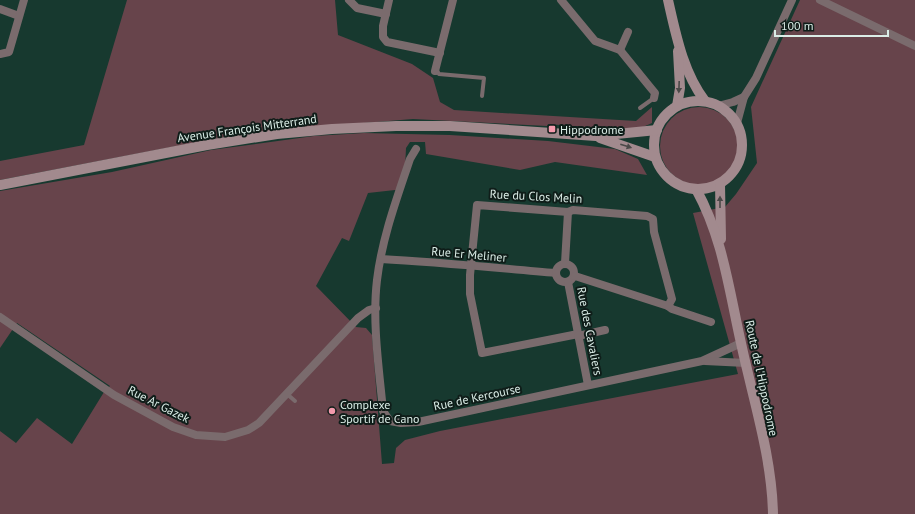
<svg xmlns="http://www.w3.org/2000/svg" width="915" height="514" font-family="'PT Sans',sans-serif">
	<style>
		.green { fill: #67444b }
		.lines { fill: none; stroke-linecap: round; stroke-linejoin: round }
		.lane { stroke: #7a6b6d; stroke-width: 4 }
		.street { stroke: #7a6b6d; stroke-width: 8 }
		.secondary { stroke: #a28a8e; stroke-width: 10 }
		.oneway { fill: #4a4948 }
		.poi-dot { fill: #f39aac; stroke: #0f1d19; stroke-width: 1.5 }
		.labels { text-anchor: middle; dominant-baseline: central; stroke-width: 4; stroke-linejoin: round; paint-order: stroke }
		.street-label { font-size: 12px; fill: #dbede7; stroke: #0f1d19 }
		.poi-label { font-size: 12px; fill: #dbede7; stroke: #0f1d19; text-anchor: start }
	</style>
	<rect width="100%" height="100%" fill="#17392f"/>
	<!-- green -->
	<g class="green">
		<polygon points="127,0 335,0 338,35 412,64 433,78 440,102 454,110 636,121 652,107 652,123 634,131 548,124 547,126 413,119 266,131 229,136 0,180 0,161 84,145"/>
		<polygon points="800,0 915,0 915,514 0,514 0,431 16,443 37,418 72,444 104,392 110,386 17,323 0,348 0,191 112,172 211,150 314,136 364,133 450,135 548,141 615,149 638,159 647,175 555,162 520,170 426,154 425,142 410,142 406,148 404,189 368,193 349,241 342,238 316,286 356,327 366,328 372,335 382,464 394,463 396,448 405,440 440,431 738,374 693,213 725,207 736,194 757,163 751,107"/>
		<circle cx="699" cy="146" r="39"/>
	</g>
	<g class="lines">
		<!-- lane -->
		<g class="lane">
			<polyline points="436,69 439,74 484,78 482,96"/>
			<polyline points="640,108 654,98"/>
			<polyline points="287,394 295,401"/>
		</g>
		<!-- street -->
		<g class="street">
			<polyline points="349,0 357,8 386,14"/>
			<polyline points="389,0 383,26 383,37 387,42 440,53"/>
			<polyline points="561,0 595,41 620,50 650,87 655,93 654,98"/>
			<polyline points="820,0 915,46"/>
			<polyline points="0,9 19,16"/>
			<polyline points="620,50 628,32"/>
			<polyline points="0,54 9,52 24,0"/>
			<polyline points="435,71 453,0"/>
			<polyline points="718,106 733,102 744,97"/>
			<polyline points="737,123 744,97 756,78 792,0"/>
			<path d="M416,149L410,159C397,198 382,238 377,280C372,322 379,368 383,411L390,421L401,423L418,422L702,361L741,343"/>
			<path d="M381,259C439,262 497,268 556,273"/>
			<polyline points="565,263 568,212"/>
			<circle cx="565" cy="273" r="9"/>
			<polyline points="575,276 668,306 672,299 654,232 653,219 647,216 573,210 568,212 477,205 470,275 470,294 482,353 578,334"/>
			<polyline points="568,282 588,385"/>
			<polyline points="668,306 672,309 711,322"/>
			<polyline points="0,317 114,395 173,427 196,435 225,437 248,430 259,423 358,318 369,310 376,308"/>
			<polyline points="578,336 605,330"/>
			<polyline points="705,361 746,363"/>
		</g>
		<!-- secondary -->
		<g class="secondary">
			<path d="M668,0C676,35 683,72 705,101"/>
			<circle cx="698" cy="145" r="44"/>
			<polyline points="677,106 680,88 678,51"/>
			<polyline points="600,138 655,157"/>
			<polyline points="720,184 721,239"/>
			<polyline points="0,185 207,145 277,134 332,129 396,126 450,126 596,136 657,130"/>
			<path d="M696,189C723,238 729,290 741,343C753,399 772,457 773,514"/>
		</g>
	</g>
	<!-- one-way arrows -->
	<defs><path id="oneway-solid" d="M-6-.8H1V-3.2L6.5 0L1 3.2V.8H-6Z"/></defs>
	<g class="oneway">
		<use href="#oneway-solid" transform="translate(679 87) rotate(92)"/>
		<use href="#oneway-solid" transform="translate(626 146) rotate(18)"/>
		<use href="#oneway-solid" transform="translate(720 202) rotate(-90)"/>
	</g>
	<!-- markers -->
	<g class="poi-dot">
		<rect x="548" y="125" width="8" height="8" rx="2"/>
		<circle cx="332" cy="411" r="4"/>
	</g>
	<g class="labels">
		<!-- street labels -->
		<g class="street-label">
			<text transform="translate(247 128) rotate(-8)">Avenue François Mitterrand</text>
			<text transform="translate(536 196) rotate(3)">Rue du Clos Melin</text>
			<text transform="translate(469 254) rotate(5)">Rue Er Meliner</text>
			<text transform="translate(590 331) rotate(79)">Rue des Cavaliers</text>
			<text transform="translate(762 378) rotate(78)">Route de l'Hippodrome</text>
			<text transform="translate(477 397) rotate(-12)">Rue de Kercourse</text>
			<text transform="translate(159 404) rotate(27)">Rue Ar Gazek</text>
		</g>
		<!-- poi labels -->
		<g class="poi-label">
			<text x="560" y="129">Hippodrome</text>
			<text x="340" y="404">Complexe<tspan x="340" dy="14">Sportif de Cano</tspan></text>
		</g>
	</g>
	<!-- scale -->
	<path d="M775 30v6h113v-6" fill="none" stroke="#dbede7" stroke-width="2"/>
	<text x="781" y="30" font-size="12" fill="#dbede7" stroke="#0f1d19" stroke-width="3" paint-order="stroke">100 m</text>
</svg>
